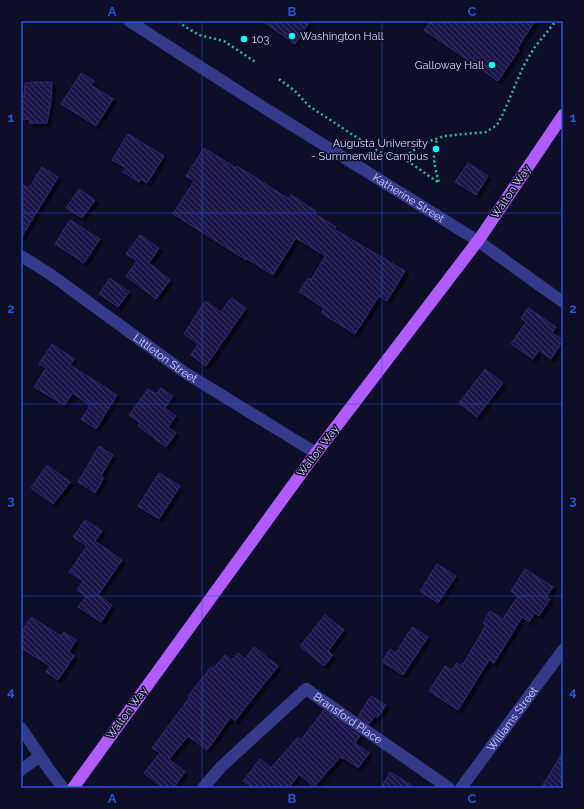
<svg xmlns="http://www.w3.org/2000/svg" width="584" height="809" font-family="Raleway,sans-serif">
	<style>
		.building { fill: url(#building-back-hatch); stroke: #302878; filter: url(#shadow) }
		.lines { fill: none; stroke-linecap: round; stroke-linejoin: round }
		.path { stroke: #26c2a8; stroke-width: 2.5; stroke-dasharray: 2 3; stroke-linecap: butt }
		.minor { stroke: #353b8b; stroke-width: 12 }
		.major { stroke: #b15cff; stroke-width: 12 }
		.grid { fill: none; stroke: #2655da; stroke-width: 1; stroke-opacity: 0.55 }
		.poi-dot { fill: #01fffe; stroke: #0f0e28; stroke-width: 1.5 }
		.labels { text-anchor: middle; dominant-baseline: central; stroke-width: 3; stroke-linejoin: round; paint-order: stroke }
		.poi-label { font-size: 11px; fill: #d5d5ff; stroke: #0f0e28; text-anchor: start }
		.street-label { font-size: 11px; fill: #d5d5ff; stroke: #0f0e28 }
		.neatline { fill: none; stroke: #2655da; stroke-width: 1.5 }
		.grid-label { font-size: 13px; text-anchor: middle; font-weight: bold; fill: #2655da }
	</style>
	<defs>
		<pattern id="building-back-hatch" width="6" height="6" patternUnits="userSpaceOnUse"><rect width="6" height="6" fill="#1d184b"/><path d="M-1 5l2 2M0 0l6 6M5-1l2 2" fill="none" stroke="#3d3966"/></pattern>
		<filter id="shadow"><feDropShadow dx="3.5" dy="3.5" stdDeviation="0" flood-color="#0009"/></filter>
	</defs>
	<rect width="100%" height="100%" fill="#0f0e28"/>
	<!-- building -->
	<g class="building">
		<polygon points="262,21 310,21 295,44"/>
		<polygon points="431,21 535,21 517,49 519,50 498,81 424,30"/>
		<polygon points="81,73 94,81 91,85 113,99 96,126 61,104"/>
		<polygon points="31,82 52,82 51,101 47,123 29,123 30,119 21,119 21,96 24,96 25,83 31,83"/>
		<polygon points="128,134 164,156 147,183 141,179 139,182 123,172 126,168 112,160"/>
		<polygon points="204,148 236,168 237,166 289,199 291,195 316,211 315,214 336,227 334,229 405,271 387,301 379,296 355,334 321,313 324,308 299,292 308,278 311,280 325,256 296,238 273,275 247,259 246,260 173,214 194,181 186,176"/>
		<polygon points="468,163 488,176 476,195 455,182"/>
		<polygon points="42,167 58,177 21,238 21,184 29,188"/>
		<polygon points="79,189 95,200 82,218 66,208"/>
		<polygon points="70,220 100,239 84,263 55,244"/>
		<polygon points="140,235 159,248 149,263 170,280 156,299 126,276 137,261 126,254"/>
		<polygon points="110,278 129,292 118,307 99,294"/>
		<polygon points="231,298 246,308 206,366 191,355 198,344 184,334 205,301 221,312"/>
		<polygon points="528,308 556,327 552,333 563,340 551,359 539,350 533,359 511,344 526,322 521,318"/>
		<polygon points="52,344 74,359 70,365 117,395 96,429 81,419 90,406 73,393 64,405 34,387 46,368 39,364"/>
		<polygon points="485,369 503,383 477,417 459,403"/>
		<polygon points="161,388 173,396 165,408 176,416 168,427 176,433 166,447 138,426 140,423 129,415 148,389 156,394"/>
		<polygon points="99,446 113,455 101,476 104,478 95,493 78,482"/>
		<polygon points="47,465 70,482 53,504 31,488"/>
		<polygon points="159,473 180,486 159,519 138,506"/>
		<polygon points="85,520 102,531 95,541 122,560 98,595 112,605 101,622 78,607 86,596 77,590 83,581 69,572 87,546 73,537"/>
		<polygon points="437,564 456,576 438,603 420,591"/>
		<polygon points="525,569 553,587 546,597 550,599 539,616 535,613 529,622 522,617 494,663 489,660 458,710 429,691 445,666 452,670 457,663 462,666 486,625 483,623 490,611 503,619 518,596 511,591"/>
		<polygon points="325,615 344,630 328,651 333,655 324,666 300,646"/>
		<polygon points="31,617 61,636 64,632 76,640 69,652 74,656 58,680 46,672 50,666 21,648 21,633"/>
		<polygon points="412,627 428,637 403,675 382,662 390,649 396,653"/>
		<polygon points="254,647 278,666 235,721 231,717 207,750 188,736 169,759 185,772 173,788 163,788 144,773 160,753 152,748 190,697 188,696 211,667 213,669 225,655 232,660 238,653 245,659"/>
		<polygon points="371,696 386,705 378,717 375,716 369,724 358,716"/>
		<polygon points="324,710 360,736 355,743 369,753 358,768 344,758 343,759 340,757 314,787 299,774 289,788 253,788 243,781 260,759 271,768 298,737 301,740"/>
		<polygon points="563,752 563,788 541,788"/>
		<polygon points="390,772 416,788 381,788"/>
	</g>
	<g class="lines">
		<!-- path -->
		<g class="path">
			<polyline points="179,21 184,26 199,35 224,41 257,63"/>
			<polyline points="279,79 295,91 309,106 379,152 391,155 408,154 427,142 444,136 486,132 497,125 503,114 523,67 534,48 556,21"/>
			<path d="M399,155L439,183C434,164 432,158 437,139"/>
		</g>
		<!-- minor -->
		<g class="minor">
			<path id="s1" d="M129,21L258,104L478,241L563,302"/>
			<path id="s2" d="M21,256L50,274L184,372L316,453"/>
			<polyline points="21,728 48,768 63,788"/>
			<polyline points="21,770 40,756"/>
			<path id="s3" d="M203,788L221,767L306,689L449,788"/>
			<path id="s4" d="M461,788L563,650"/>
		</g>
		<!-- major -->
		<polyline class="major" points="73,788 316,453 480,238 563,115"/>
	</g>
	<!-- grid -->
	<path class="grid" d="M202,21V788M382,21V788M21,213H563M21,404H563M21,596H563"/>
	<!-- markers -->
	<g class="poi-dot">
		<circle cx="292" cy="36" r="4"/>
		<circle cx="244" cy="39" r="4"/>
		<circle cx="492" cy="65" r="4"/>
		<circle cx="436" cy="149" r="4"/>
	</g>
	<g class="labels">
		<!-- poi labels -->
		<g class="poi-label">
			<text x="300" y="36">Washington Hall</text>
			<text x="252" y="39">103</text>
			<text x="484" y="65" text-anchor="end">Galloway Hall</text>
			<text x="428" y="143" text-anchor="end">Augusta University<tspan x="428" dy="13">- Summerville Campus</tspan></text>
		</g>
		<!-- street labels -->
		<g class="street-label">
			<text transform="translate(511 192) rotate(-56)">Walton Way</text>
			<text stroke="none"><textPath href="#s1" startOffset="331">Katherine Street</textPath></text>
			<text stroke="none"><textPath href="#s2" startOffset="177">Littleton Street</textPath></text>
			<text transform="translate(318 451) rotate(-53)">Walton Way</text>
			<text transform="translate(127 713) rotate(-54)">Walton Way</text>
			<text stroke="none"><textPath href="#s3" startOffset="194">Bransford Place</textPath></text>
			<text stroke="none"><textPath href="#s4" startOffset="86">Williams Street</textPath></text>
		</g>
	</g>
	<!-- border -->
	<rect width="584" height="809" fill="none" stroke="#0f0e28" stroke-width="44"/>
	<rect x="22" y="22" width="540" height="765" class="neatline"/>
	<g class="grid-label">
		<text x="112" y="16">A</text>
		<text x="292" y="16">B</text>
		<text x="472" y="16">C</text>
		<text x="11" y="122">1</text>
		<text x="573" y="122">1</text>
		<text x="11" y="313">2</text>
		<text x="573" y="313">2</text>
		<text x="11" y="505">3</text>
		<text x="573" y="505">3</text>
		<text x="11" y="696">4</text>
		<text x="573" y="696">4</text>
		<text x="112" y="803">A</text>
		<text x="292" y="803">B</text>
		<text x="472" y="803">C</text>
	</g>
</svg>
